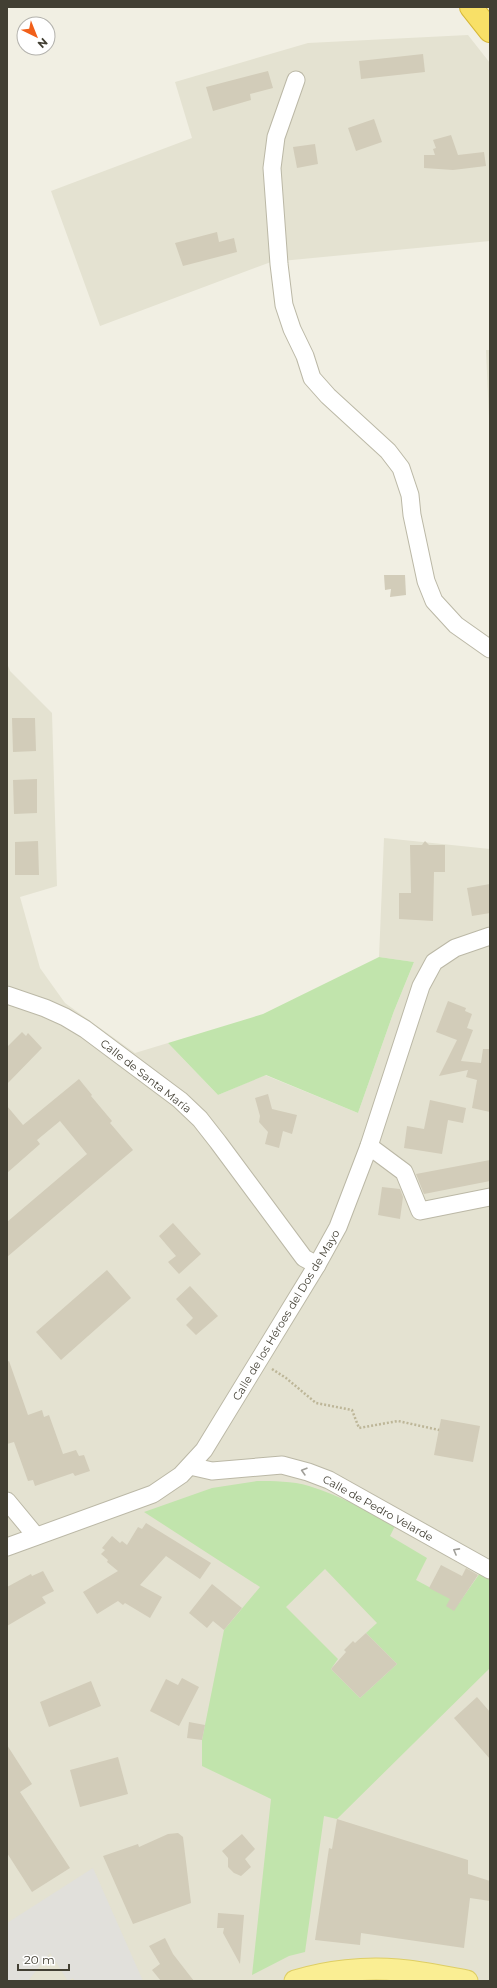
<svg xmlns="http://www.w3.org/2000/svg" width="497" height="1988" font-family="Montserrat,sans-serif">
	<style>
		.residential { fill: #e4e2d1 }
		.green { fill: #c1e4ac; fill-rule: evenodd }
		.parking { fill: #e1e0db }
		.building { fill: #d2ccb9 }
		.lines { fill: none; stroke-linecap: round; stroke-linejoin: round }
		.minor-casing { stroke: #bbb8a6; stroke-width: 19 }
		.major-casing { stroke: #dece64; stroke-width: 23 }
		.highway-casing { stroke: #d6b737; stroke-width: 24 }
		.path { stroke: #bdb698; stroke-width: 2.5; stroke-dasharray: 2 2; stroke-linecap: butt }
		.minor { stroke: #fff; stroke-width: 17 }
		.major { stroke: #faee93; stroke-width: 21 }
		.highway { stroke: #f8e067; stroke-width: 22 }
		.oneway { stroke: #a09f99 }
		.labels { text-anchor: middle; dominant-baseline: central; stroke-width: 3; stroke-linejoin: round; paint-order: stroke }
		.street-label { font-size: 11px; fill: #423f33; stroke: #fff }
	</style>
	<rect width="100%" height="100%" fill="#f1efe3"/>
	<!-- residential -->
	<g class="residential">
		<polygon points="468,35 490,63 490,241 271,262 100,326 51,191 192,138 175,82 308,43"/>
		<polygon points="486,350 490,350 490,418 489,418"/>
		<polygon points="7,663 10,671 52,713 57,886 20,897 40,968 65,1003 135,1053 168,1043 218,1095 265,1075 358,1113 394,1011 414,962 379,957 384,838 490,849 490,1981 7,1981"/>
	</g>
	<!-- green -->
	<g class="green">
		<polygon points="379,957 414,962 394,1011 358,1113 266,1075 218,1095 168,1043 263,1014"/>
		<path d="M257,1481C274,1481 292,1481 309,1486C339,1495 368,1511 395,1526L390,1536L427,1558L416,1580L459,1603L480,1573L490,1578V1668L337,1819L324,1816L305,1952L289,1956L252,1975L271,1799L202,1766V1740L224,1630L260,1587L144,1512L212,1488ZM325,1569L377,1623L366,1633L397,1664L360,1698L331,1669L338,1659L286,1607Z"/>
	</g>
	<!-- parking -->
	<polygon class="parking" points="93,1868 143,1981 75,1981 73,1978 68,1981 50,1953 28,1981 7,1981 7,1923"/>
	<!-- building -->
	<g class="building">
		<polygon points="423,54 425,72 361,79 359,61"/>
		<polygon points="268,71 273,88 250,94 251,100 213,111 206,87"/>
		<polygon points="374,119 382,142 356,151 348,128"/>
		<polygon points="451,135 458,155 484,152 486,166 453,170 424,168 424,155 435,155 433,149 436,148 433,140"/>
		<polygon points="315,144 318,164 297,168 293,147"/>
		<polygon points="217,232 219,242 234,238 237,252 183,266 175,243"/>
		<polygon points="384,575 405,575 406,595 390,597 391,589 385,590"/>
		<polygon points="12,718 35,718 36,751 13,752"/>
		<polygon points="37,779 37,813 14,814 13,780"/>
		<polygon points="38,841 39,875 15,875 15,842"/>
		<polygon points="425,841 429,845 445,845 445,872 434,872 433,921 399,919 399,893 411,893 410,845 422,845"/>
		<polygon points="490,884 490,913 472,916 467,888"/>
		<polygon points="448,1001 466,1008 465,1011 472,1014 467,1028 473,1030 461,1061 481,1063 483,1049 490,1049 490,1112 472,1108 477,1080 466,1077 468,1070 439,1076 457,1040 436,1032"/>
		<polygon points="22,1032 26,1036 28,1033 42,1048 7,1084 7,1047"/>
		<polygon points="79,1079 92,1095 91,1096 112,1121 110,1123 133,1150 7,1257 7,1222 87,1154 60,1121 37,1140 40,1144 7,1173 7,1106 23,1125"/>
		<polygon points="268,1094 272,1109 297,1115 292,1134 283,1131 279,1148 265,1144 268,1132 259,1122 260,1116 255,1098"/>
		<polygon points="430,1100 466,1108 463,1123 448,1120 442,1154 404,1148 407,1126 424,1129"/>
		<polygon points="490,1160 490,1181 424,1194 416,1174"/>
		<polygon points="382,1187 400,1189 403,1197 400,1219 378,1215"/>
		<polygon points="173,1223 201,1254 179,1274 168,1262 176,1256 159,1236"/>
		<polygon points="107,1270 131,1298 61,1360 36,1332"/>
		<polygon points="190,1286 218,1316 196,1335 186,1325 193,1318 176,1299"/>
		<polygon points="9,1361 28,1415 42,1410 44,1417 49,1415 63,1454 76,1450 79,1456 84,1455 90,1471 75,1476 73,1473 35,1486 33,1480 28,1481 14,1442 7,1444 7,1362"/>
		<polygon points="441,1419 480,1426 473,1462 434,1455"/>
		<polygon points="146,1523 211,1563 200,1579 166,1556 140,1585 162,1597 150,1618 125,1603 123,1605 118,1601 97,1614 83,1592 118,1571 107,1562 108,1560 101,1554 105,1550 102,1548 112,1536 120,1543 122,1541 127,1545 138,1527 142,1529"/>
		<polygon points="441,1565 462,1576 466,1568 478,1575 454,1611 446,1606 450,1599 429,1588"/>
		<polygon points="43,1571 54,1591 42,1597 46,1603 7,1626 7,1587 31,1574 32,1576"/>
		<polygon points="212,1584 242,1608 224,1630 213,1621 207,1628 189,1613"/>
		<polygon points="366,1633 397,1664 360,1698 331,1669 346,1652 344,1650 353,1641 355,1643"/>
		<polygon points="182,1678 199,1687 179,1726 150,1711 166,1679 178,1685"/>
		<polygon points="91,1681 101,1706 49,1727 40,1702"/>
		<polygon points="477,1697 490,1712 490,1759 454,1718"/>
		<polygon points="189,1722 205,1725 202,1740 187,1738"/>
		<polygon points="7,1745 32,1784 20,1792 70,1868 32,1892 7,1853"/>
		<polygon points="118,1757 128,1794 80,1807 70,1770"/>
		<polygon points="337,1819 468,1860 468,1874 490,1881 490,1901 470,1898 464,1948 361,1933 360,1945 315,1940 329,1848 332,1849"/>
		<polygon points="178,1833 183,1837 191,1903 133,1924 103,1856 138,1844 139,1847 168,1834"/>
		<polygon points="242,1834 255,1849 245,1859 251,1867 241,1876 234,1873 228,1867 228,1858 222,1851"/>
		<polygon points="218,1913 244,1915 240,1964 223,1933 224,1928 217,1928"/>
		<polygon points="165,1938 173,1954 194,1981 161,1981 152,1970 160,1964 149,1946"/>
	</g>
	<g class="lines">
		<!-- minor casing -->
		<g class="minor-casing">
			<g id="minor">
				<polyline points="296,80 276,137 272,168 279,264 284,305 292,329 305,356 312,378 328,396 388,451 401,468 410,495 412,515 426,581 434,601 456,625 490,649"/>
				<polyline points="7,995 45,1008 65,1017 85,1029 180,1100 200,1119 218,1142 304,1258 317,1265"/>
				<polyline points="369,1146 404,1172 420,1211 490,1197"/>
				<polyline points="190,1466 212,1471 282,1465 308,1472 329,1480 490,1570"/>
				<polyline points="7,1501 36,1536"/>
				<polyline points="7,1547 153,1494 181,1475 204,1450 317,1265 338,1227 369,1146 421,986 434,962 455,948 490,936"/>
			</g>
		</g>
		<!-- major casing -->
		<g class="major-casing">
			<path id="major" d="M295,1981C327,1971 365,1967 398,1970C421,1972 444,1977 467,1981"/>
		</g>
		<!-- highway casing -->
		<g class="highway-casing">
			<polyline id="highway" points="471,7 490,31"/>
		</g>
		<!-- path -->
		<polyline class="path" points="272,1369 286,1378 316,1403 352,1410 359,1428 398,1421 439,1430"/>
		<!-- minor -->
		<use href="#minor" class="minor"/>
		<!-- major -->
		<use href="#major" class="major"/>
		<!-- highway -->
		<use href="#highway" class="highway"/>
	</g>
	<!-- one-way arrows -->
	<defs><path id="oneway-chevron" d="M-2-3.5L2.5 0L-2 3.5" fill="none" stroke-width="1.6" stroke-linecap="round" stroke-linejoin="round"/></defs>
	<g class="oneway">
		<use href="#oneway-chevron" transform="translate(304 1471) rotate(-164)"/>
		<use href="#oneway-chevron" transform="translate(456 1551) rotate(-151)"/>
	</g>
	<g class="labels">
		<!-- street labels -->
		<g class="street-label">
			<text transform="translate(146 1076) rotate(38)">Calle de Santa María</text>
			<text transform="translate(286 1315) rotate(-59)">Calle de los Héroes del Dos de Mayo</text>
			<text transform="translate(378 1508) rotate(29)">Calle de Pedro Velarde</text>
		</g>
	</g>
	<!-- border -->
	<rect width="497" height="1988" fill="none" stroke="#423f33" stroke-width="16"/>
	<!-- north arrow -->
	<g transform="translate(36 36) rotate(137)"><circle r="19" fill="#ffffff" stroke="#b3b2ad"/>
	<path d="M0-3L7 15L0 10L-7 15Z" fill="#f15f19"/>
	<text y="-6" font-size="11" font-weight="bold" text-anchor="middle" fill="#423f33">N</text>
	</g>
	<!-- scale -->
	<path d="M18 1964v6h51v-6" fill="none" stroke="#423f33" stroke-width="2"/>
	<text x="24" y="1964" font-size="12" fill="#423f33" stroke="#ffffff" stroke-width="3" paint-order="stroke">20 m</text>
</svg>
